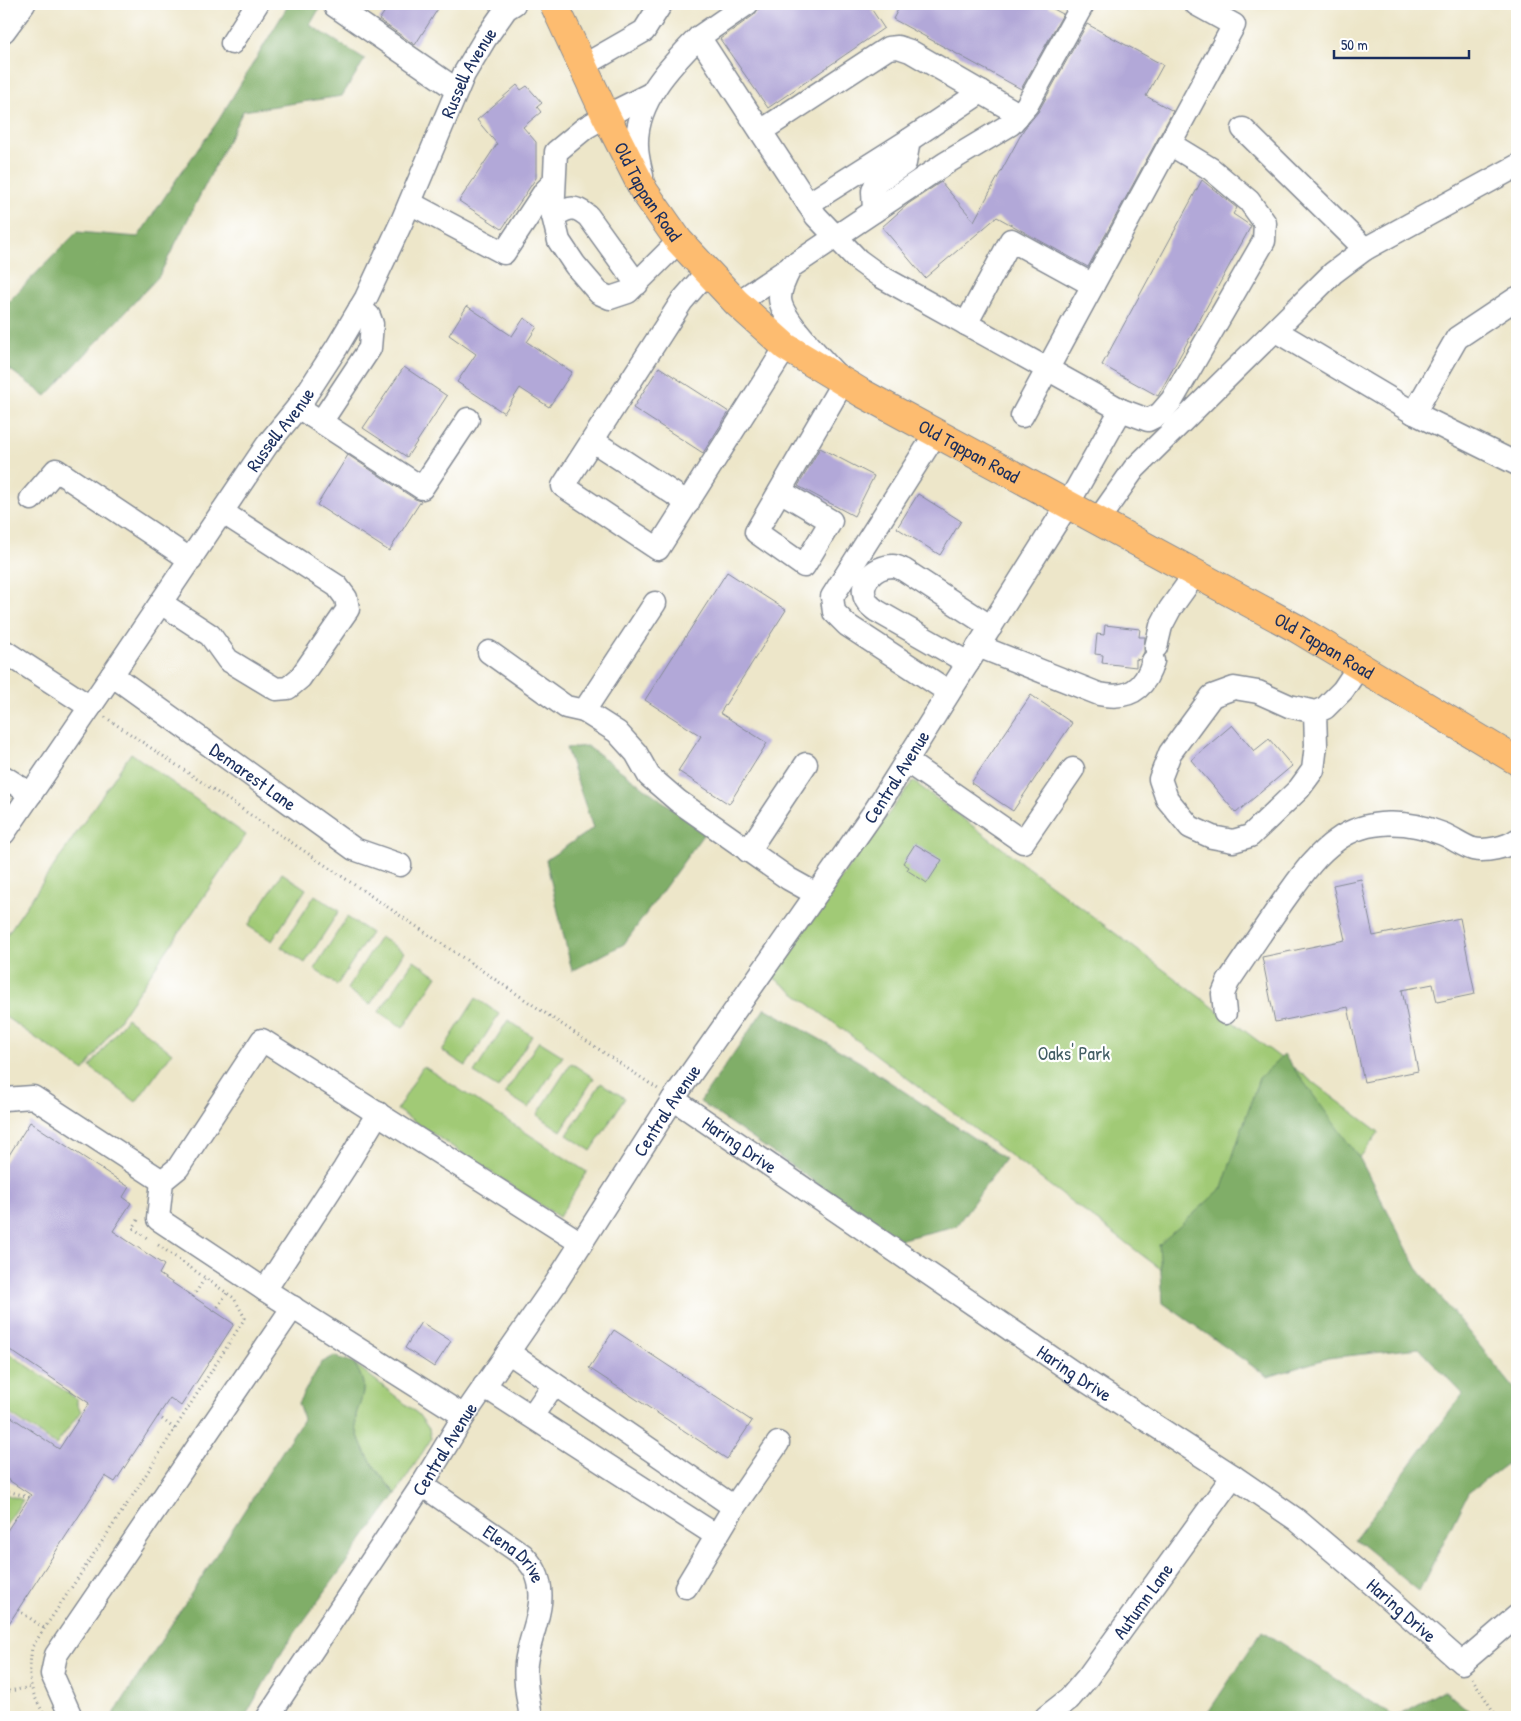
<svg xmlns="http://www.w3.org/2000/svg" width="1521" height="1721" font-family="'Patrick Hand',sans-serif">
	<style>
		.green { fill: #a1ca76; stroke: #5e7c6a }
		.forest { fill: #80ae67; stroke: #4e6e62 }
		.building { fill: #b2a8d8 }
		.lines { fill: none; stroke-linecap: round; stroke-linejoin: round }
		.minor-casing { stroke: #848a94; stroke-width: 25 }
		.major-casing { stroke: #848a94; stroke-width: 30 }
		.path { stroke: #848a94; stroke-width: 3; stroke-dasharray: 1 4; stroke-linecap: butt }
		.minor { stroke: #fff; stroke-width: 22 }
		.major { stroke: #fdbc6f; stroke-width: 28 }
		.labels { text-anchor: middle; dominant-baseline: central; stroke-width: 4.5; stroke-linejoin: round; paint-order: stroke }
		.street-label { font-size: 19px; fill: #1b2f5e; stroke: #fff }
		.park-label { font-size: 19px; fill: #435e65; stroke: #fff }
	</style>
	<rect width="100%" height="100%" fill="#fff"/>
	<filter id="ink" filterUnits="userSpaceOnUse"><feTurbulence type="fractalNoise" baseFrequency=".02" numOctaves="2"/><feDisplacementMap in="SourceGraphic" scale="10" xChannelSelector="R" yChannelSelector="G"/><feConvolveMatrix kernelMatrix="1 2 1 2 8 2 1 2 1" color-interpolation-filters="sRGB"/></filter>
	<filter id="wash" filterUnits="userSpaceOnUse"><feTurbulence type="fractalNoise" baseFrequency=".0096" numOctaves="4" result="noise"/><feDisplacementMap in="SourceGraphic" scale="20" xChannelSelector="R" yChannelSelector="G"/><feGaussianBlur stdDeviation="1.12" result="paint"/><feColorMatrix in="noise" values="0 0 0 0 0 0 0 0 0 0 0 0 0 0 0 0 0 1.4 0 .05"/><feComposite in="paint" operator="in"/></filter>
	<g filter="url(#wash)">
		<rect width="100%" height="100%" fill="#ede6c9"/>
		<!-- green -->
		<g class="green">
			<polygon points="131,753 246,835 84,1071 4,1016 4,939"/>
			<polygon points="913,781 1379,1132 1235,1325 769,974"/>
			<polygon points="282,873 306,889 272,941 248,926"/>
			<polygon points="315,895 339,911 305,963 281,947"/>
			<polygon points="347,917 371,933 337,985 314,969"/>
			<polygon points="380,937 404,952 370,1005 347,989"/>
			<polygon points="414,960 437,976 403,1028 379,1012"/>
			<polygon points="476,998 499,1014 466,1066 442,1051"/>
			<polygon points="127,1018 172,1053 136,1102 90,1067"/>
			<polygon points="508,1020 532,1036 498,1088 474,1073"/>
			<polygon points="539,1041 563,1056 529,1108 505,1093"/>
			<polygon points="571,1063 594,1078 561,1131 537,1115"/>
			<polygon points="423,1066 587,1172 559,1217 397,1110"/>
			<polygon points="601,1083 625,1098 591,1151 567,1135"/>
			<polygon points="4,1350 77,1399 77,1405 81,1411 56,1445 4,1410"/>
			<path d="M354,1363L418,1414L429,1429L431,1439L396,1494C380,1475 352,1442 356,1415C357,1410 360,1405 361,1400C366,1384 362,1377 354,1363Z"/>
			<polygon points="4,1494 23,1500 4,1528"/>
		</g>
		<!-- forest -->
		<g class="forest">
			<polygon points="289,4 322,4 310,25 365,59 342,96 243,111 159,276 46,396 9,369 4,377 4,306 77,232 138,237 178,177 218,121"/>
			<polygon points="587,746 705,832 624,944 572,971 546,860 593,828 566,748"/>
			<polygon points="765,1008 860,1062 1005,1159 956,1226 898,1240 700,1102"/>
			<polygon points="1284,1055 1360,1159 1417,1268 1517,1392 1517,1456 1468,1493 1419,1591 1355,1539 1463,1394 1419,1348 1328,1358 1268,1377 1163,1303 1159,1245 1222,1188 1259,1078"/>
			<path d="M334,1356L354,1363C362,1378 366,1383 361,1400C360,1405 357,1410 356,1415C352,1442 380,1475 396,1494L284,1648L245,1717H112L303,1419L298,1403L321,1363Z"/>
			<polygon points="1262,1631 1395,1717 1444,1690 1474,1715 1484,1717 1205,1717"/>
		</g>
		<g id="blocks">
			<!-- building -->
			<g class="building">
				<polygon points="390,4 441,4 415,45 379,20"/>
				<polygon points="765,4 868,4 884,28 768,108 720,39 754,15 759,8"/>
				<polygon points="901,4 1044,4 1063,14 1021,89 893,19"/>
				<polygon points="1087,24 1163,65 1146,96 1173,111 1088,267 997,217 925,278 882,227 908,204 941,182 974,221 1024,129 1038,112"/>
				<polygon points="517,85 521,90 527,86 542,103 537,107 541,112 523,127 536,142 536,178 502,229 459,201 497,144 477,120"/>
				<polygon points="1202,180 1237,208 1233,214 1251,226 1158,396 1102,365"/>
				<polygon points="467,306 512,336 524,318 537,327 527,342 572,372 549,407 520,388 504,413 457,382 476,354 449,335"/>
				<polygon points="404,367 447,396 407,457 363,428"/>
				<polygon points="659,367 729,412 703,453 633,408"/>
				<polygon points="820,448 874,476 854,516 798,486"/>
				<polygon points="348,455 415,499 421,501 389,551 317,505"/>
				<polygon points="918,494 961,521 940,555 897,528"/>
				<polygon points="727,572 786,610 720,713 767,743 729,804 678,771 701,736 645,700"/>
				<polygon points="1105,625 1140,629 1139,637 1145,637 1144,652 1140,660 1136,659 1136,667 1102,663 1103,655 1095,654 1097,634 1104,635"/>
				<polygon points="1031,695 1072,723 1013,811 971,783"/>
				<polygon points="1232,725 1254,751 1269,739 1292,766 1236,813 1191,760"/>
				<polygon points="915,844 942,860 927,883 907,870 909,867 903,863"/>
				<polygon points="1361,879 1373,936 1460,918 1475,994 1437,1002 1433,984 1402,990 1418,1071 1364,1082 1348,1007 1275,1022 1262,957 1345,940 1333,885"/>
				<polygon points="30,1122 129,1187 123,1197 131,1203 113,1231 164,1265 159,1274 234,1324 181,1406 170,1398 115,1482 105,1476 4,1631 4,1535 31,1495 4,1477 4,1412 59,1449 89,1403 4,1346 4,1163"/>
				<polygon points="421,1322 451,1341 434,1367 405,1348"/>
				<polygon points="614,1330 752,1421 727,1459 589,1368"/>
			</g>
		</g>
	</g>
	<g filter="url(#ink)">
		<use href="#blocks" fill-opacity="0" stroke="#848a94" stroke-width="1"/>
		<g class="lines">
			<!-- minor casing -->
			<g class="minor-casing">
				<g id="minor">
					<polyline points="335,6 457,90"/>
					<polyline points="4,31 24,4"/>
					<polyline points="699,37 747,4"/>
					<polyline points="232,43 257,4"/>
					<polyline points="583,66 644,31 661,4"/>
					<polyline points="650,94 606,116 585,128 556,152 553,216 559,241 575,265 599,293 610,298 628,292 679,241"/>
					<polyline points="1243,129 1365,249"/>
					<polyline points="761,131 888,48 898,47 910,51 1010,109 1017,117"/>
					<polyline points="410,203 504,253 545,191 554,182"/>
					<polyline points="808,204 909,140 981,92"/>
					<polyline points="874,211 873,191 876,183 905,163 909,140"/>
					<path d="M553,216C569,208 573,204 588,216L637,284"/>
					<polyline points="708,271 682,301 563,486 658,549 786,347"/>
					<polyline points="737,303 946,163 1011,124 1027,105 1083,4"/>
					<polyline points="966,324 1011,240 1093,285"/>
					<polyline points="1276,331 1414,413 1457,338 1517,298"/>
					<polyline points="298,407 422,488 468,419"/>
					<polyline points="1121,410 1148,420 1160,414 1172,400 1264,241 1265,223 1249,201 1211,169 1170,144"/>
					<polyline points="1414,413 1517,464"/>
					<polyline points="1022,416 1234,25 1196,4"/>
					<polyline points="321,422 370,348 372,324 369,316 360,308"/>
					<polyline points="936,433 832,597 834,612 847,625 949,692"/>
					<polyline points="593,441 688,503"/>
					<path d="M780,491L831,521L804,566L756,532L843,382C828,365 780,319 780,298C780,287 787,275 792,265"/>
					<polyline points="31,499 56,470 191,560"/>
					<polyline points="1098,520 1134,469 1333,273 1365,249 1517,166"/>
					<polyline points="161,603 210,635 228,660 276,689 288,688 300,678 348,609 346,598 337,586 222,512"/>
					<polyline points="655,603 584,711 617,732 636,753 649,776 678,801 789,879 816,894"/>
					<path d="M978,646L1099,694C1128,700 1145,690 1153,661"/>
					<polyline points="1156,647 1161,626 1170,609 1195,574"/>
					<polyline points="4,651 90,707"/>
					<polyline points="489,652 566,707 584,711"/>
					<path d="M968,663L877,611C874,609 870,606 868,603C855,585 874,566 893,566C897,566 901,569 904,570L991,627"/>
					<path id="s1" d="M112,675L354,849L400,865"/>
					<polyline points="1315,712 1316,745 1313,770 1299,789 1250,836 1233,841 1212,837 1190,827 1167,799 1160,779 1170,753 1212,696 1234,688 1258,692 1289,706 1315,712 1325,708 1343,690 1359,666"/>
					<polyline points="906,761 1023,842 1073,769"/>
					<polyline points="4,777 31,794"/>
					<path id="s2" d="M4,833L112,675L267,445L298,407L337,347L366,298L402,221L464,74L485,39L506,9L514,4"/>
					<polyline points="748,851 806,764"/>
					<path d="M1225,1013L1223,994L1228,982C1247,954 1265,927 1284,900C1300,878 1314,856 1337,840C1367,818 1409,820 1443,834C1453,838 1463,846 1473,849C1486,852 1507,847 1517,840"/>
					<polyline points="4,1099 33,1097 162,1181"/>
					<path id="s3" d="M673,1099L1077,1375L1233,1476L1297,1520L1377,1588L1462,1663L1517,1616"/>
					<polyline points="265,1290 344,1169 378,1113"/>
					<polyline points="508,1352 734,1507"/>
					<polyline points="484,1386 717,1536"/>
					<polyline points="464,1416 265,1290 158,1219 162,1181 178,1168 262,1040 581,1243"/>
					<polyline points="532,1416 554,1384"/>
					<path id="s4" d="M422,1485L523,1555C527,1560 532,1565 535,1571C550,1601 530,1632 526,1663C524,1680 528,1700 531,1717"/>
					<polyline points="686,1587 734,1507 778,1443"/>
					<polyline points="71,1717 52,1674 56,1655 293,1307"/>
					<path id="s5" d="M268,1717L422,1485L464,1416L554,1286L673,1099L876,809L1068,504L1121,410L880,276L858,260L816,216L699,37C671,65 635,102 637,146C637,156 640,166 642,176"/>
					<path id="s6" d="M1046,1717L1069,1699L1087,1678L1233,1476"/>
				</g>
			</g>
			<!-- major casing -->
			<g class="major-casing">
				<g id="major">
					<path id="s7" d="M554,4L606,116L644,191L679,241L737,303L786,347L862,393L1296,628L1517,761"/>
				</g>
			</g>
			<!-- path -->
			<g class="path">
				<polyline points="105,717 658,1089"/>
				<polyline points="138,1220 133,1228 147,1238"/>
				<polyline points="193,1297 205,1278"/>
				<polyline points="215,1311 227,1293"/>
				<polyline points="158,1416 175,1429"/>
				<polyline points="4,1490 29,1497"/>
				<polyline points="18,1610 44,1628"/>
				<polyline points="1472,1678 1497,1717"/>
				<polyline points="4,1692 32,1687"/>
				<path d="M46,1717C28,1688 28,1680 32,1647L133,1495L245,1318L234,1298L158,1245"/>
			</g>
			<!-- minor -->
			<use href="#minor" class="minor"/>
			<!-- major -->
			<use href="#major" class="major"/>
		</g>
	</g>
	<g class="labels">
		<!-- street labels -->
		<g class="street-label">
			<text stroke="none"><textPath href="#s2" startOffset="894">Russell Avenue</textPath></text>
			<text stroke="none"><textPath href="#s7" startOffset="210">Old Tappan Road</textPath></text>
			<text stroke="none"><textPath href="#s2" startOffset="489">Russell Avenue</textPath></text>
			<text stroke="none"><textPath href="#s7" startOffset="630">Old Tappan Road</textPath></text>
			<text stroke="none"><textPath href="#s7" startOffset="1035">Old Tappan Road</textPath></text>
			<text stroke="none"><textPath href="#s1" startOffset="174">Demarest Lane</textPath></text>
			<text stroke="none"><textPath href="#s5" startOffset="1131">Central Avenue</textPath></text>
			<text stroke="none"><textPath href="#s5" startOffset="726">Central Avenue</textPath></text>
			<text stroke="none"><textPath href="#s3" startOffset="81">Haring Drive</textPath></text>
			<text stroke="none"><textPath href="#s3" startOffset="486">Haring Drive</textPath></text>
			<text stroke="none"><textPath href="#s5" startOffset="321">Central Avenue</textPath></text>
			<text stroke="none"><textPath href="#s4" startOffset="116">Elena Drive</textPath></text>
			<text stroke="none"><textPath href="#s6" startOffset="152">Autumn Lane</textPath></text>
			<text stroke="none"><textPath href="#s3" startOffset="891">Haring Drive</textPath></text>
		</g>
		<!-- park labels -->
		<g class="park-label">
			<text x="1074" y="1053">Oaks' Park</text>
		</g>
	</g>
	<!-- margin -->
	<rect width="1521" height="1721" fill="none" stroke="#fff" stroke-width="20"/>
	<!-- scale -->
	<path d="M1334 50v8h135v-8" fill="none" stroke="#1b2f5e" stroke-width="2.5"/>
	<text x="1341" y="50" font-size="15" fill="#1b2f5e" stroke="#ffffff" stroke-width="4" paint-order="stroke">50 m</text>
</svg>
